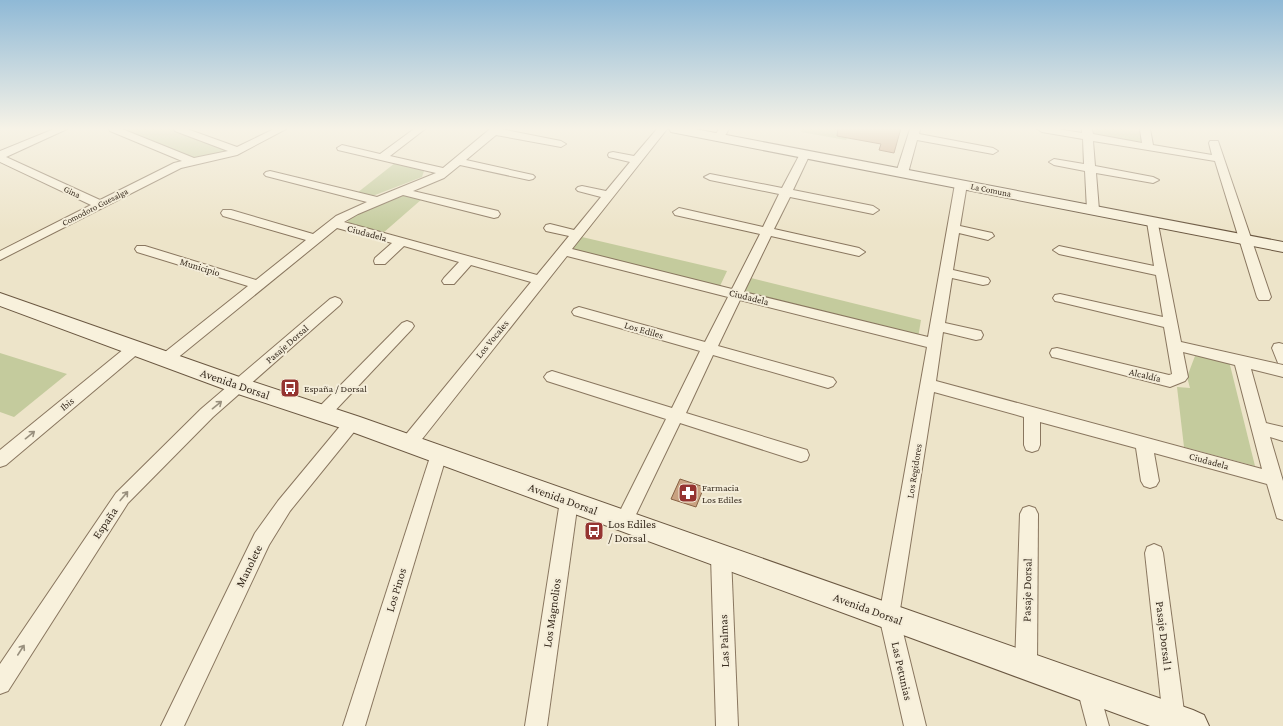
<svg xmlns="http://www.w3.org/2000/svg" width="1283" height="726" font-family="'Crimson Pro',serif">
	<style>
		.green { fill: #c4cb9d }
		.building { fill: #c9a281; stroke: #876245 }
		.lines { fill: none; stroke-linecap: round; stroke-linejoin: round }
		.street-casing { stroke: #89765f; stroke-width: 2 }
		.secondary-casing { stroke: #6b5842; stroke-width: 2 }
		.street { fill: #f8f1dc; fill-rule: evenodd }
		.secondary { fill: #f8f1dc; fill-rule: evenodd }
		.oneway { stroke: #99907e }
		.labels { text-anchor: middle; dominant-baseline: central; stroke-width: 4; stroke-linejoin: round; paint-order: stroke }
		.far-street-label { font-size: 9px; fill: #3a2e21; stroke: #f4edd9 }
		.street-label { font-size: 10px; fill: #3a2e21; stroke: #f4edd9 }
		.poi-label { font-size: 10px; fill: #3a2e21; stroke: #f4edd9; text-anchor: start }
		.near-street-label { font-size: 12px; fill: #3a2e21; stroke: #f4edd9 }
		.near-poi-label { font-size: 12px; fill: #3a2e21; stroke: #f4edd9; text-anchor: start }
	</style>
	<rect width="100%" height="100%" fill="#ede4c9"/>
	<!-- green -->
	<g class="green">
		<polygon points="120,129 173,129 229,150 192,159"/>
		<polygon points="802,129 851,129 846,140 801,132"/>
		<polygon points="1094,129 1125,129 1143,131 1145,144 1094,135"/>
		<polygon points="395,163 424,171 422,177 370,197 357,193"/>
		<path d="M405,195L422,199L383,233L346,224C353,211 391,201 405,195Z"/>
		<polygon points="582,237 727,271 720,286 572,250"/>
		<polygon points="751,278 921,320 918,338 744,293"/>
		<polygon points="0,353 67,374 14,417 0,412"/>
		<polygon points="1195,356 1229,361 1255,466 1184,447 1177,387 1190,388 1187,377"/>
	</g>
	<!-- building -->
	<g class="building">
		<polygon points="838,128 901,128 894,153 879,150 881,144 837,136"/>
		<polygon points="680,479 704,487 696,507 671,499"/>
	</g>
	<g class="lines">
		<!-- street casing -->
		<g class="street-casing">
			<g id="street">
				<polygon points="54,129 67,129 6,157 100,200 174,163 182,161 110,131 109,129 122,129 194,158 228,151 175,131 174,129 187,129 237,147 274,129 286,129 237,155 181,168 0,260 0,251 91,205 0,162 0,151"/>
				<polygon points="414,129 425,129 390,156 443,168 490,129 501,129 561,141 566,144 561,147 496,135 466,160 533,175 535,177 533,179 529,180 460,165 444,178 413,191 498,211 500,214 498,217 494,218 403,195 358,214 344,222 537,275 569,236 546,231 544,228 546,225 550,224 574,230 601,197 578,191 576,189 578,187 582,186 606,191 630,162 609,157 608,155 609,153 613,152 634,156 657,129 667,129 572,249 732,289 760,234 675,215 673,212 679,208 763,227 779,194 710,180 704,177 710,174 782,188 801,152 809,152 810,154 793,190 873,206 879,210 873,214 790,197 774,229 859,248 865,252 859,256 771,236 744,292 928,337 955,184 957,182 965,182 967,184 960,226 992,233 994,236 988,240 959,233 953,270 988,278 990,281 988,284 983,285 952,278 945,323 981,331 983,335 981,339 976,340 943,332 936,381 1262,469 1235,365 1183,352 1188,377 1185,381 1170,387 1057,358 1052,357 1050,353 1052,349 1057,348 1169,375 1172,374 1164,327 1060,302 1055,301 1053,298 1055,295 1060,294 1163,317 1156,275 1059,254 1053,250 1059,246 1154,266 1147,222 1153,218 1157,219 1181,342 1283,365 1283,377 1251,369 1266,423 1283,427 1283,441 1270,437 1283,481 1283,520 1277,518 1267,484 1154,453 1159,481 1156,486 1150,488 1144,486 1141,481 1136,448 1040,422 1040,445 1038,450 1032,452 1026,450 1024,445 1024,417 934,392 899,616 926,726 904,726 879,616 927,347 740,300 718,346 833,378 836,382 833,386 828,388 713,355 686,413 807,450 809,455 807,460 801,462 680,423 630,527 624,529 618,527 615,521 666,419 547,381 544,377 547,373 552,371 672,408 700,351 574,315 572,312 574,309 579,307 705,342 728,297 567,256 415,448 409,450 403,448 401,443 403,438 531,282 471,265 454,284 444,284 442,281 444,278 459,262 404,246 385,264 375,264 374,261 375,258 392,243 337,228 170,364 165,365 160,364 158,360 160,356 248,286 137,252 135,249 137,246 145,246 256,280 306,240 223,216 221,213 223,210 231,210 313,234 336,216 367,202 266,176 264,174 266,172 270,171 377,197 436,173 338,150 337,148 342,145 380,154"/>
				<polygon points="719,129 729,129 723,139 719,140 714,137"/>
				<polygon points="910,129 920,129 919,134 993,148 998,151 993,154 917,140 908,173 906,175 898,175 896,173"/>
				<polygon points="1037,129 1057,129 1082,133 1082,129 1092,129 1093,134 1142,143 1140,129 1150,129 1153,145 1212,155 1209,143 1210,141 1218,141 1271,297 1269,300 1259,300 1257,297 1215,161 1093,141 1095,166 1153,177 1159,180 1153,183 1096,173 1099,210 1093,214 1087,210 1085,171 1054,165 1049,162 1054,159 1084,164 1083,139 1042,132"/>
				<polygon points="335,297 340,299 342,302 340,305 213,417 128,503 8,691 0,694 0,664 116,493 201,409 330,299"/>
				<polygon points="407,321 412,323 414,326 412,329 329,417 323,419 317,417 315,413 317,409 402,323"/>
				<polygon points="135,343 140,344 142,348 140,352 6,465 0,467 0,450 130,344"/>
				<polygon points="1279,343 1283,344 1283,364 1278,363 1272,348 1274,344"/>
				<polygon points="352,417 358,419 360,423 358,427 290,511 269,545 184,726 161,726 255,533 278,501 346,419"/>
				<polygon points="439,447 445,449 447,454 365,726 343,726 431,454 433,449"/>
				<polygon points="569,493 575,496 578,501 547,726 525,726 560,501 563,496"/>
				<polygon points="1029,506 1035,508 1038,514 1037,666 1034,674 1026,677 1018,674 1015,666 1020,514 1023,508"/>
				<polygon points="1154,544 1161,547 1163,553 1185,719 1182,726 1166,726 1163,719 1145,553 1147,547"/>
				<polygon points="721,547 728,550 731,556 738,726 716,726 711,556 714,550"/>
				<polygon points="1088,677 1096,680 1109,726 1087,726 1077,688 1080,680"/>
			</g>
		</g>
		<!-- secondary casing -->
		<g class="secondary-casing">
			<g id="secondary">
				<polygon points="669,129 695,129 1283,242 1283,252 676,133 671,132"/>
				<polygon points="0,293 248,380 360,417 1193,710 1204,715 1209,726 1150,726 344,429 232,392 0,306"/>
			</g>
		</g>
		<!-- street -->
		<use href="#street" class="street"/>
		<!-- secondary -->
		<use href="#secondary" class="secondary"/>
	</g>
	<!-- one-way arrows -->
	<defs><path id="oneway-shaft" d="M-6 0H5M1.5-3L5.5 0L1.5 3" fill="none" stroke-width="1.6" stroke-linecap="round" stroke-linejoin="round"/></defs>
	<g class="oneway">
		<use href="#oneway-shaft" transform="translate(217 405) rotate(-39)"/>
		<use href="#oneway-shaft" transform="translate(30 435) rotate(-39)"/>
		<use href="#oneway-shaft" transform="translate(124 496) rotate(-50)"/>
		<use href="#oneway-shaft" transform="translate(21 650) rotate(-57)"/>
	</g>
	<!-- sky -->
	<linearGradient id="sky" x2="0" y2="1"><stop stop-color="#8fb9d6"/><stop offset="0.56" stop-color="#f7f3e7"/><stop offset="1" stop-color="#f7f3e7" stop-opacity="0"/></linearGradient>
	<rect width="1283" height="230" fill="url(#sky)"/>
	<!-- icons -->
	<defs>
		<g id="bus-square" transform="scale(1)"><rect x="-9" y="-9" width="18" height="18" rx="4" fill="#953431" stroke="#f4edd9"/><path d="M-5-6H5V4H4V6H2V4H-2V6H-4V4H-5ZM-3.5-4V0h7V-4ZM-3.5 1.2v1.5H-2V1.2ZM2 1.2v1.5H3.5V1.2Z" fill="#fff"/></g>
		<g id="pharmacy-square" transform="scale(1)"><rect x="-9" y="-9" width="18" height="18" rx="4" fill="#953431" stroke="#f4edd9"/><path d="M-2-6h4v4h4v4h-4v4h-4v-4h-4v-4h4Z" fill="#fff"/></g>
	</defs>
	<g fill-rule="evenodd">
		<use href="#bus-square" x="290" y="388"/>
		<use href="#pharmacy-square" x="688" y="493"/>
		<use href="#bus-square" x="594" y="531"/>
	</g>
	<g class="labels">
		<!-- far-street labels -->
		<g class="far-street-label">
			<text transform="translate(991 190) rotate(11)">La Comuna</text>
			<text transform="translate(72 192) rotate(25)">Gina</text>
			<text transform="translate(95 207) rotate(-27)">Comodoro Guesalga</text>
		</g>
		<!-- street labels -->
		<g class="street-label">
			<text transform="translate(367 233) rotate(15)">Ciudadela</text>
			<text transform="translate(200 267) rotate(17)">Municipio</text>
			<text transform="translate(749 297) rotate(14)">Ciudadela</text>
			<text transform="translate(644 330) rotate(16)">Los Ediles</text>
			<text transform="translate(492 339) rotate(-51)">Los Vocales</text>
			<text transform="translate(287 344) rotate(-41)">Pasaje Dorsal</text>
			<text transform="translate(1145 375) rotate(13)">Alcaldía</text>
			<text transform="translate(67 404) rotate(-39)">Ibis</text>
			<text transform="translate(1209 461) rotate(15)">Ciudadela</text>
			<text transform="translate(914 471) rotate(-81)">Los Regidores</text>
		</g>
		<!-- poi labels -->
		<g class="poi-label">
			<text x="304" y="388">España / Dorsal</text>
			<text x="702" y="487">Farmacia<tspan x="702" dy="12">Los Ediles</tspan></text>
		</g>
		<!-- near-street labels -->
		<g class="near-street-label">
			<text transform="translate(235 384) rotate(19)">Avenida Dorsal</text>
			<text transform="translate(563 499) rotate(20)">Avenida Dorsal</text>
			<text transform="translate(105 523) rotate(-56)">España</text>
			<text transform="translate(249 566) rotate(-64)">Manolete</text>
			<text transform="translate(396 590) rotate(-73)">Los Pinos</text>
			<text transform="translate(1027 590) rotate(-89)">Pasaje Dorsal</text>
			<text transform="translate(868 609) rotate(20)">Avenida Dorsal</text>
			<text transform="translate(552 613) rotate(-82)">Los Magnolios</text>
			<text transform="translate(1164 636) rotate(83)">Pasaje Dorsal 1</text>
			<text transform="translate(724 641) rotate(-92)">Las Palmas</text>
			<text transform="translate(902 671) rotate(77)">Las Petunias</text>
		</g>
		<!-- near-poi labels -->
		<g class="near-poi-label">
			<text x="608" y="524">Los Ediles<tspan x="608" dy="14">/ Dorsal</tspan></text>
		</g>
	</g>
</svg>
